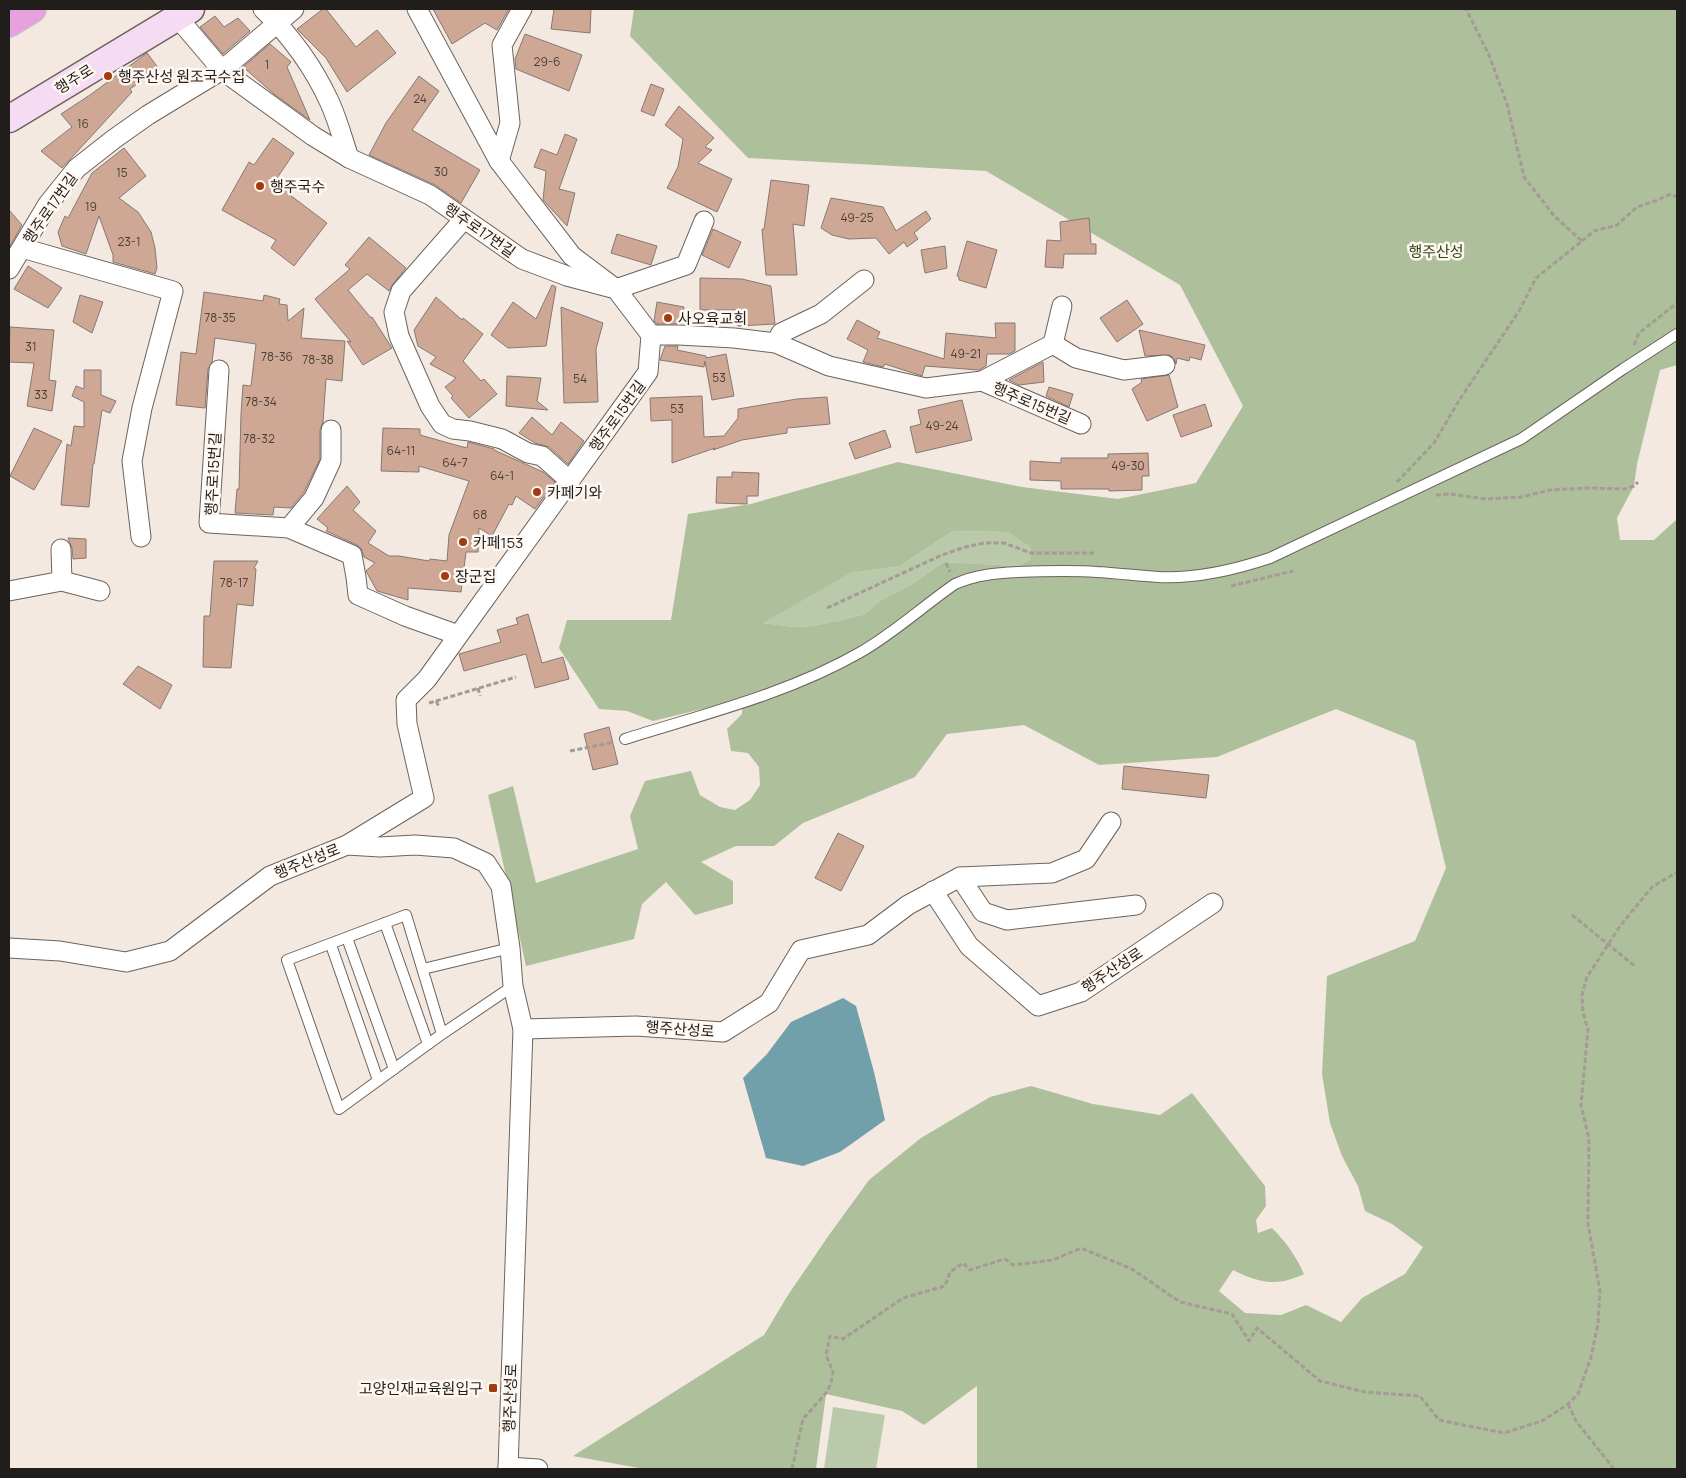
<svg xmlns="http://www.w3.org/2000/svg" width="1686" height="1478" font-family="Manrope,'Noto Sans KR',sans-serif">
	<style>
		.green { fill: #bac9a9 }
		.forest { fill: #aebf9c; fill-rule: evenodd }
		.water { fill: #71a0aa }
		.building { fill: #cea895; stroke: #857974 }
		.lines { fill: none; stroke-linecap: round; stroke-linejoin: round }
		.service-casing { stroke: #6c635c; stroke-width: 12 }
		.minor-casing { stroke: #6c635c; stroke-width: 21 }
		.secondary-casing { stroke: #6c635c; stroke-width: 29 }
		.trunk-casing { stroke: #cac9c8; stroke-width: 30 }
		.path { stroke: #a49b95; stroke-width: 3; stroke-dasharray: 5 2.5; stroke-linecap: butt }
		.service { stroke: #fff; stroke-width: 10 }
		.minor { stroke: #fff; stroke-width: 19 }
		.secondary { stroke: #f5dcf3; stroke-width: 26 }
		.trunk { stroke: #e6a2df; stroke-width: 28 }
		.poi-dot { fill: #a13b11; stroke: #fef7f2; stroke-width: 2 }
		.labels { text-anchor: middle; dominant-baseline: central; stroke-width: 5; stroke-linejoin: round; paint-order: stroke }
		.number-label { font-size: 12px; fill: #4c4039 }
		.poi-label { font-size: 15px; fill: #211d1a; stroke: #fef7f2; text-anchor: start }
		.street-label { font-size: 15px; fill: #211d1a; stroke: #fef7f2 }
		.park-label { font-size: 15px; fill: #334712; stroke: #fef7f2 }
	</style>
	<rect width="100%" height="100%" fill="#f4e9e1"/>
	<!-- green -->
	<g class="green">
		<polygon points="953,531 1008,532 1031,548 1031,559 1019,566 944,562 912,584 878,602 865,614 842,620 813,626 793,627 762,623 849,573 900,566"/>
		<polygon points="833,1407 885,1415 876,1469 824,1469"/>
	</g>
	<!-- forest -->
	<path class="forest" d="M634,9H1677V365L1660,370L1637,464L1634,486L1617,518L1620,540H1654L1677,519V1469H977V1386L924,1425L902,1411L826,1394L816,1469H644L573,1456L764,1335L788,1295L829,1235L869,1180L921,1138L990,1097L1031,1086L1093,1104L1160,1115L1192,1093L1265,1186L1266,1206L1256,1220L1258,1233L1272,1228C1286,1242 1296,1256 1304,1274C1277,1287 1259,1283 1233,1270L1219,1291L1245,1313L1281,1315L1306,1305L1341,1322L1362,1298L1405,1274L1423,1247L1392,1224L1365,1211L1358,1186L1342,1156L1330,1123L1322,1074L1327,976L1415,941L1446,868L1415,741L1336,709L1217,757L1099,765L1024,725L947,734L915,777L803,823L774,846H736L701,862L733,881V904L695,915L666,882L642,904L634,939L526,966L488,795L513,786L536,883L638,849L630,816L645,781L691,771L700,795L720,807L735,810L750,800L760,785L759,767L748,753L731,751L727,729L742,714L743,699L653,721L627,711L599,709L559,648L567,620H671L688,514L751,504L898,462L1022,487L1118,499L1196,483L1243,406L1180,285L986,171L748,158L630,36ZM953,531L1008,532L1031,548V559L1019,566L944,562L912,584L878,602L865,614L842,620L813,626L793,627L763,623L850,573L900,566Z"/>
	<!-- water -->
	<polygon class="water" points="843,998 856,1006 874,1072 885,1120 840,1152 803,1166 766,1158 743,1078 767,1054 791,1022"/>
	<!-- building -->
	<g class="building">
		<polygon points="323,9 326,9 356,47 377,30 396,53 347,92 326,58 297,29"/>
		<polygon points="433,9 509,9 497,30 485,23 452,44"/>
		<polygon points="554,9 591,9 590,33 551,29"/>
		<polygon points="215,16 224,27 238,18 250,31 223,54 200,27"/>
		<polygon points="525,34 582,55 569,91 516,69 515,59"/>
		<polygon points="270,44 291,62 287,67 310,120 274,94 243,67"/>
		<polygon points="147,53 159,69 130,89 132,92 62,168 41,151 72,127 61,114 90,95"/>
		<polygon points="419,76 439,91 412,130 480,170 461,203 435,185 369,155 386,123"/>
		<polygon points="651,84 664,89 654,116 641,111"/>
		<polygon points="679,106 714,138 705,147 712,150 698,163 732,179 717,212 667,188 678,167 683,139 665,125"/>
		<polygon points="565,134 577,139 559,189 575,193 567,226 543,200 546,171 534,167 541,149 557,155"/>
		<polygon points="273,138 294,153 277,178 294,188 290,195 327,223 294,266 271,248 276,240 222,210 249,162 254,165"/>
		<polygon points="124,148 146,176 119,198 138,212 151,232 155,248 157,268 155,274 113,262 113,255 99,216 86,254 62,246 58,232 65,216 68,218 92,173"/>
		<polygon points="771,180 809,185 804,226 793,224 797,275 766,275 762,229 764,229"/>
		<polygon points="831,198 883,207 896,231 926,211 931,219 914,233 918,239 907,247 904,242 889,254 876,238 849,239 832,235 821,228"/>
		<polygon points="9,210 22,225 9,248"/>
		<polygon points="1089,218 1091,244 1096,244 1096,254 1064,254 1063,268 1045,267 1047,240 1061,241 1060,222"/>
		<polygon points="713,229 741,242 729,268 702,255"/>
		<polygon points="617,234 657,246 651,265 611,253"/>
		<polygon points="369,237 406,268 393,284 389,291 367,274 348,290 371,318 372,317 392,348 363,365 347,341 351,342 315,299 350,269 345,265"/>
		<polygon points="967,241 997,250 986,288 959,280 959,277 957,276"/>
		<polygon points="945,246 947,268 925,273 921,250"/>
		<polygon points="28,266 62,288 48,308 14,289"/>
		<polygon points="700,278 742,279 771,286 775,324 738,326 737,310 700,310"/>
		<polygon points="552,285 556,287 546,346 508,348 491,335 513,302 536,319"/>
		<polygon points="204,292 263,301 264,295 280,299 279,304 287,305 288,321 304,308 301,338 345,341 342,381 326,379 323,422 320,430 320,459 304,492 291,508 274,507 273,515 235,513 237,489 239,489 241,414 243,385 251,386 256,344 215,338 212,362 208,369 205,408 176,405 181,352 196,354"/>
		<polygon points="80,295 103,302 92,333 73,322"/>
		<polygon points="436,297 462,320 463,318 483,334 463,361 481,381 484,379 497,394 469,418 451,398 453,396 445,387 456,378 430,364 436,357 418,346 414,330"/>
		<polygon points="1127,300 1143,324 1117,342 1100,318"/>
		<polygon points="657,302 684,307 681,324 657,324 654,321"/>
		<polygon points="561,307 603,323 596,349 598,402 564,403"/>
		<polygon points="857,320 880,332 877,338 944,359 946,333 996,338 995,323 1015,323 1015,351 1009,354 987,354 986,366 979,370 925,366 922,376 885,364 883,367 863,362 868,350 847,339"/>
		<polygon points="10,327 54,330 49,380 56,381 52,411 27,406 34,363 9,362"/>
		<polygon points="1139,330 1205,345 1201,360 1190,357 1189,361 1177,358 1176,364 1174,358 1169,355 1145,356"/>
		<polygon points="665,346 678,346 677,350 706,356 706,358 726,354 734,396 712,400 705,361 704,367 660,360"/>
		<polygon points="1043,362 1044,382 1019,385 1009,380"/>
		<polygon points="84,370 101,370 101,395 116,401 110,413 102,410 94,464 93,464 89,507 61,505 67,444 71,446 74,426 84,427 84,402 72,396 76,386 84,389"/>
		<polygon points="1169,375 1178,407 1147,421 1132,389 1142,382 1141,379"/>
		<polygon points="507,376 541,378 537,401 548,410 506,406"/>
		<polygon points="1049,387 1073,394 1069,407 1046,396"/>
		<polygon points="702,396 704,437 724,436 738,418 738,409 797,399 827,397 830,424 787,428 787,433 742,440 713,450 715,448 672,463 672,420 651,421 650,398"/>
		<polygon points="962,400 972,440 916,453 910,427 921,424 918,410"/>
		<polygon points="1205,404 1212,426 1181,437 1173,415"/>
		<polygon points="532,417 552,435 561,422 584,441 568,464 549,447 535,443 519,433"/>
		<polygon points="34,428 62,441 34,490 10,476"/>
		<polygon points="383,428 420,429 420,435 452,444 467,448 468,442 494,449 494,450 543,472 555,482 535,509 516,496 512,505 509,504 492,536 479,528 478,552 466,552 461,592 408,588 408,600 377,591 366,571 375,563 364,557 361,548 357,545 326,531 328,528 317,519 347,486 360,502 353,510 376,531 368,543 389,556 399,556 429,561 430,559 447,561 449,535 469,481 419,466 419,472 381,471"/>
		<polygon points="885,430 891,447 855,459 849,443"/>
		<polygon points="1148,453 1149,476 1142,476 1142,490 1109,491 1109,489 1061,489 1061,481 1030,480 1030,461 1061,463 1061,458 1108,458 1108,454"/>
		<polygon points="732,472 759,473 758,496 747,496 747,504 716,503 717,477 732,477"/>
		<polygon points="68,538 86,539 86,558 73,559 72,548"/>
		<polygon points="214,561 258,561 254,568 256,569 253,606 237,604 231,668 203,667 204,616 210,616"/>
		<polygon points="528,614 542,663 563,657 569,679 535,688 526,654 464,671 459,654 501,642 497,630 518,624 516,618"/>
		<polygon points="138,666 172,685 160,709 123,684"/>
		<polygon points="609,727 618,764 593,770 584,734"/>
		<polygon points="1124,766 1209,775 1206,798 1122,789"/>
		<polygon points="838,833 864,846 841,891 815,878"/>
	</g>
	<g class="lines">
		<!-- service casing -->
		<g class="service-casing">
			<g id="service">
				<path d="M625,739C704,714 787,694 859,653C893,634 923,606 955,584C975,575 996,573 1018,572C1044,571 1071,570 1097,572C1118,573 1138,576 1158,577C1196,579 1234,570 1270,558L1521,439L1623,369L1677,334"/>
				<polyline points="385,923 428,1044"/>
				<polyline points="347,938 394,1069"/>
				<polyline points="331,945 378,1080"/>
				<polyline points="423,969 510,948"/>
				<polyline points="442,1034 406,915 287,960 339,1109 442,1034 513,986"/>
			</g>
		</g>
		<!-- minor casing -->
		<g class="minor-casing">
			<g id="minor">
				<path d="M263,9C291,36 314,68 330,103C338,121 343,140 349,158"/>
				<polyline points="177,17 222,70 313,136 349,158 430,195 522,259 567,276 616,289 686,265 704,221"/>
				<polyline points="499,161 510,123 502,45 522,9"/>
				<polyline points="464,219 401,291 394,312 399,336 430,406 442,424 453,429 470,431 502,439 528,453 542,456 570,481"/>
				<polyline points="22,248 173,291 142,408 132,461 141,537"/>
				<polyline points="9,269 48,204 77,168 114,139 148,115 222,70 294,9"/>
				<polyline points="651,335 679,335 734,338 776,343 829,366 926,388 982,381 1053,344 1076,358 1124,370 1165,365"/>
				<polyline points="776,343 781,333 821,314 864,280"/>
				<polyline points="1053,344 1062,306"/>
				<polyline points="219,370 209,523 289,528 352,555 356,577 358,595 405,616 458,635"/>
				<polyline points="982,381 1081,424"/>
				<polyline points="289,528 314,498 331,461 331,430"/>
				<polyline points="61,549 62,581"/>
				<polyline points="9,591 62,581 100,591"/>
				<polyline points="347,845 424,798 407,724 406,700 427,679 648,372 651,335 616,289 572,256 499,161 417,9"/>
				<polyline points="960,877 983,912 1007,920 1136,905"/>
				<polyline points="933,891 969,946 1038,1006 1081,992 1213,903"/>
				<polyline points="9,948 60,951 126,962 170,951 270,876 347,845 380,847 415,845 454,848 486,863 501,886 510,948 513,986 523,1029 508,1469"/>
				<polyline points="523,1029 636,1026 723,1032 769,1003 801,950 868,935 908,905 960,877 1052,873 1086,859 1111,822"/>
				<polyline points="508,1467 538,1469"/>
			</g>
		</g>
		<!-- secondary casing -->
		<g class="secondary-casing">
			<polyline id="secondary" points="9,119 191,9"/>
		</g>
		<!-- trunk casing -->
		<g class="trunk-casing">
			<polyline id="trunk" points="9,23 32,9"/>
		</g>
		<!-- path -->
		<g class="path">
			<polyline points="1582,241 1594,231 1617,225 1637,207 1655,201 1671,194 1677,197"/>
			<polyline points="1634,345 1639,333 1677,303"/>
			<polyline points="1397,482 1434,443 1460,399 1519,311 1536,278 1582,241 1555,217 1524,177 1507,104 1489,55 1466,9"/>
			<polyline points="1436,495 1450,494 1486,499 1521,497 1550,490 1588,488 1625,489 1634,486 1638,482"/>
			<polyline points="946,563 950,572"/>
			<polyline points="1231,586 1293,571"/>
			<polyline points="827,608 942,555 965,547 984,543 1004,543 1031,553 1094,553"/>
			<polyline points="478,688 480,696"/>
			<polyline points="436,701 516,677"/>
			<polyline points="429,703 436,701 439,707"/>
			<polyline points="570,751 614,742"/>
			<polyline points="1572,915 1636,967"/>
			<polyline points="1568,1404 1576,1421 1614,1469"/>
			<polyline points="792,1469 803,1419 826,1393 831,1384 833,1372 826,1355 830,1336 843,1339 903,1298 945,1286 950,1272 963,1263 970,1270 1005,1259 1013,1265 1053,1260 1081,1248 1132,1269 1180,1302 1232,1314 1249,1341 1257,1328 1320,1381 1365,1392 1420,1396 1439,1420 1504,1433 1542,1421 1568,1404 1578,1394 1591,1357 1598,1324 1600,1291 1588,1224 1589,1139 1581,1105 1588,1030 1583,1012 1582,995 1587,977 1620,926 1652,887 1677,872"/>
		</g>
		<!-- service -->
		<use href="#service" class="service"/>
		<!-- minor -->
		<use href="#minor" class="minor"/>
		<!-- secondary -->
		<use href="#secondary" class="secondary"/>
		<!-- trunk -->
		<use href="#trunk" class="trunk"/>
	</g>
	<!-- markers -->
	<g class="poi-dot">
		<circle cx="108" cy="76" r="5"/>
		<circle cx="260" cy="186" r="5"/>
		<circle cx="668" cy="318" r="5"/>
		<circle cx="537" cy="492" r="5"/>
		<circle cx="463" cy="542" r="5"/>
		<circle cx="445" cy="576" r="5"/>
		<rect x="488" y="1383" width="10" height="10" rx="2.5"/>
	</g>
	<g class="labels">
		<!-- number labels -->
		<g class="number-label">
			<text x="547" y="61">29-6</text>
			<text x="267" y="64">1</text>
			<text x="420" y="98">24</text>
			<text x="83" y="123">16</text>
			<text x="441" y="171">30</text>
			<text x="122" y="172">15</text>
			<text x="91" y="206">19</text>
			<text x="857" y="217">49-25</text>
			<text x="129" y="241">23-1</text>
			<text x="220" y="317">78-35</text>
			<text x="31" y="346">31</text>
			<text x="966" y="353">49-21</text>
			<text x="277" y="356">78-36</text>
			<text x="318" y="359">78-38</text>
			<text x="719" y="377">53</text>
			<text x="580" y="378">54</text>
			<text x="41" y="394">33</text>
			<text x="261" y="401">78-34</text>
			<text x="677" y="408">53</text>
			<text x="942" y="425">49-24</text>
			<text x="259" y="438">78-32</text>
			<text x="401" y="450">64-11</text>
			<text x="455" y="462">64-7</text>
			<text x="1128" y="465">49-30</text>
			<text x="502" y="475">64-1</text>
			<text x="480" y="514">68</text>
			<text x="234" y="582">78-17</text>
		</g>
		<!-- poi labels -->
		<g class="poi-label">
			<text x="118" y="76">행주산성 원조국수집</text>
			<text x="270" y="186">행주국수</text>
			<text x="678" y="318">사오육교회</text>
			<text x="547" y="492">카페기와</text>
			<text x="473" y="542">카페153</text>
			<text x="455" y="576">장군집</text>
			<text x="483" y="1388" text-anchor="end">고양인재교육원입구</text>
		</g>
		<!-- street labels -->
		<g class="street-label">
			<text transform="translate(74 79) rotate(-32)">행주로</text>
			<text transform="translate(50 208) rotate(-55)">행주로17번길</text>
			<text transform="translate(480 230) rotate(35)">행주로17번길</text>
			<text transform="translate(1032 403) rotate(23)">행주로15번길</text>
			<text transform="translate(617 416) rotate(-54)">행주로15번길</text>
			<text transform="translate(213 474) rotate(-87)">행주로15번길</text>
			<text transform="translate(307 861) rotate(-22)">행주산성로</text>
			<text transform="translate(1112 970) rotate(-33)">행주산성로</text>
			<text transform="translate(680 1029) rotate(4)">행주산성로</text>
			<text transform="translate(510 1398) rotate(-88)">행주산성로</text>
		</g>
		<!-- park labels -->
		<g class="park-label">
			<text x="1436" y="251">행주산성</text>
		</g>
	</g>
	<!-- border -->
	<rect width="1686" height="1478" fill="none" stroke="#211d1a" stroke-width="20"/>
</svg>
